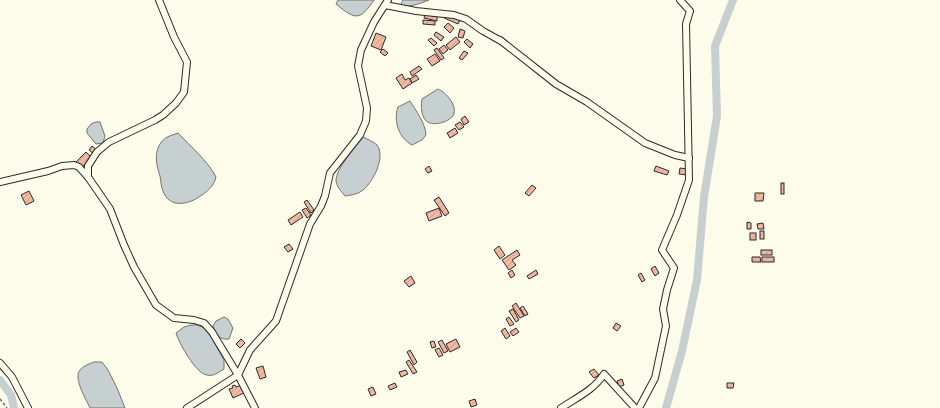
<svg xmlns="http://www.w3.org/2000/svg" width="940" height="408" font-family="Manrope,sans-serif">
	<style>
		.water { fill: #c7d0d0; stroke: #74746e }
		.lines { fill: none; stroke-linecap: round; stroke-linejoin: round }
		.canal { stroke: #c7d0d0; stroke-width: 8 }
		.building { fill: url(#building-hatch); stroke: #2b2b2b }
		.street-casing { stroke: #2b2b2b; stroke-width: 8 }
		.path { stroke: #6a6964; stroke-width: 1.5; stroke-dasharray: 3 2; stroke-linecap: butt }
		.street { stroke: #fdfbea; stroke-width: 6 }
	</style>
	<defs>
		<pattern id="building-hatch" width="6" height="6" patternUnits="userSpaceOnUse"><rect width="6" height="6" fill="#f2b8a0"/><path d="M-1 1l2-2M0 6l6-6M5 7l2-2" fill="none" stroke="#d09e8a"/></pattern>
	</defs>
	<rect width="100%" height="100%" fill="#fdfbea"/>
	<!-- water -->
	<g class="water">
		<path d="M338,0H374C360,21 355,20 336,4Z"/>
		<path d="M403,0H429C419,4 410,7 400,6Z"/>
		<path d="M438,89C446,92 460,108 452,117C446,123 429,128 424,118C421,112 421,105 422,99Z"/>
		<path d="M410,101C416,111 425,122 426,135L422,140L412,145C399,138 393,121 398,107Z"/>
		<polygon points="96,122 100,122 105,136 103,143 96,144 87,133 87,129 91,124"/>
		<path d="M178,133C190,146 208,161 216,177C214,186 207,192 199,197C187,205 169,208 163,191C161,187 161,181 160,176C157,167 154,155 159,146C163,137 170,136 178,133Z"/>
		<path d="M363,137C367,139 374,142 377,145C386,157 373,182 363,190C358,194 352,195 345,196C341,191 336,186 336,180C337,167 356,147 363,137Z"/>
		<path d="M224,317L228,319L233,328L229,339C219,340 216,335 213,326L216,321Z"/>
		<path d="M191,325H197L204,328L211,337L224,360V369C219,372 213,377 207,375C196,374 179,343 176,333L184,327Z"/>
		<path d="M94,362H102L108,370L117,388L125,408H90C86,399 73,378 80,370C83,366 89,364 94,362Z"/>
	</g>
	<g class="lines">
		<!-- canal -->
		<g class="canal">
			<polyline points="0,380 11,395 14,408"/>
			<polyline points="666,408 682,351 697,280 704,197 717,116 715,46 733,0"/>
		</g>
	</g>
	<!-- building -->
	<g class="building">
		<polygon points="425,14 437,17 437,21 424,18"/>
		<polygon points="446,14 460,20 458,24 444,18"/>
		<polygon points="423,20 435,21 435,25 423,24"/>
		<polygon points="448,23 454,28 450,33 444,27"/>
		<polygon points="460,29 465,31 463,38 458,37"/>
		<polygon points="436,32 444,37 441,41 434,35"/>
		<polygon points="376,33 386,37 381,50 371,46"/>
		<polygon points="456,37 460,42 450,50 446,45"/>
		<polygon points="431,38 437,43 434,46 428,40"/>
		<polygon points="467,39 473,44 470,48 464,42"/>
		<polygon points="444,45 448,50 443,54 439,49"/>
		<polygon points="437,48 444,58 441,60 434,50"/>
		<polygon points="383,49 388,53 385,56 380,52"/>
		<polygon points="464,51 468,53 462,60 459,58"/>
		<polygon points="435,54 440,61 432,66 427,59"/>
		<polygon points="419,66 422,69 412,76 410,72"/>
		<polygon points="402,74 405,80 409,78 412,83 403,89 396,78"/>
		<polygon points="416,75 419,79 412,83 410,79"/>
		<polygon points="465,116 469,122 464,125 461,119"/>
		<polygon points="460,122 464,127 459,130 455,125"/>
		<polygon points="455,128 458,133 450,138 447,133"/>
		<polygon points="92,146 97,150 94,154 89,150"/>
		<polygon points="86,152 91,157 81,169 75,163"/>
		<polygon points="429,166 432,171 428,173 425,169"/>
		<polygon points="656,166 669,171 667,175 654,171"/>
		<polygon points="680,168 688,169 687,175 679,174"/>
		<rect x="781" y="183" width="3" height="11"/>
		<polygon points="532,185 536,188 529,196 525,193"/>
		<polygon points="29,191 34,201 26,205 21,195"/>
		<polygon points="755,193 764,193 763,201 755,201"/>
		<polygon points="439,197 449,213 445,216 434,200"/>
		<polygon points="307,200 314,210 311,213 304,202"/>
		<polygon points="306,208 311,215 307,218 302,210"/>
		<polygon points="439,208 442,216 429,221 426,213"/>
		<polygon points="300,212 303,217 291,225 288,220"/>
		<polygon points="747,222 751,223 751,229 747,229"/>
		<polygon points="763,223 764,229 758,229 757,224"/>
		<rect x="760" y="231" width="4" height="8"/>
		<rect x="750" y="233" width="6" height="7"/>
		<polygon points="289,244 293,249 288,252 284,247"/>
		<polygon points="499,246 505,255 500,259 494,250"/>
		<polygon points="517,250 520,255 512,260 516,265 509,270 502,260"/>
		<rect x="761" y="250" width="11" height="5"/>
		<polygon points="752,257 760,257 761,262 752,262"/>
		<rect x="762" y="257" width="12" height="5"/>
		<polygon points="655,266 659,273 655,276 651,269"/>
		<polygon points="512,270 515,275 511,278 508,273"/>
		<polygon points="536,270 538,274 529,279 527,276"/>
		<polygon points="641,273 645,280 642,282 638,275"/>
		<polygon points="411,276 415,283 409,287 404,281"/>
		<polygon points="516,303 524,316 520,318 512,306"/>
		<polygon points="523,306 528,314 525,316 520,308"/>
		<polygon points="513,309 519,320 516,322 509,311"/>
		<polygon points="509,317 514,324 510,326 506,319"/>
		<polygon points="616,323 621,326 617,331 613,328"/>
		<polygon points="505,328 510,336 506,339 501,331"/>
		<polygon points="516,328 519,332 513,336 510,332"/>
		<polygon points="241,339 245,343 240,348 236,344"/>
		<polygon points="456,339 460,347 450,352 446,344"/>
		<polygon points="442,340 448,351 444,353 438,342"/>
		<polygon points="434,341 436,347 432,348 430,342"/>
		<polygon points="439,348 443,355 439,357 435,350"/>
		<polygon points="410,350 417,362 414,365 407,352"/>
		<polygon points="409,360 417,372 413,374 406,362"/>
		<polygon points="263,366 266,377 260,379 256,368"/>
		<polygon points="594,369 599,375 594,378 589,372"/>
		<polygon points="406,370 408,374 401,377 399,372"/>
		<polygon points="622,379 624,385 619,387 617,381"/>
		<polygon points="395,383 397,387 390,390 388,386"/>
		<polygon points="727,383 734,383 733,388 727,388"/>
		<polygon points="235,385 236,387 241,385 244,393 233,398 229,389 233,388 232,386"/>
		<polygon points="373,387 376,394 371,396 368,389"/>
		<polygon points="475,399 477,405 471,407 469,401"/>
	</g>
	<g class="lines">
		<!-- street casing -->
		<g class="street-casing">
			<g id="street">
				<polyline points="159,0 174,37 187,62 184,92 176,103 163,115 155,120 109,142 97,152 88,166 88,177 110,209 124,245 134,267 156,305 174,318 194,320 204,323 212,332 238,375 187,408"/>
				<polyline points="385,5 416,11 454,15 466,19 483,31 501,41"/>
				<polyline points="500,40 556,84 587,102 645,143 675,155 689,158"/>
				<polyline points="0,182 48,171 62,166 74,165 79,167 88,177"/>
				<polyline points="0,363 12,377 28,408"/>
				<polyline points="255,408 238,375 250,350 276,321 310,224 321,206 325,196 330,173 360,135 366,121 367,108 358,66 361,50 374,22 388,0"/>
				<path d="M561,408C576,398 594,390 604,374L635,408"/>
				<polyline points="639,408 655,378 666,326 663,309 667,290 674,268 662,250 677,215 689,180 686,24 690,11 680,0"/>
			</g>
		</g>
		<!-- path -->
		<polyline class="path" points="0,399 7,408"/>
		<!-- street -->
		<use href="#street" class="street"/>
	</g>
</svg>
